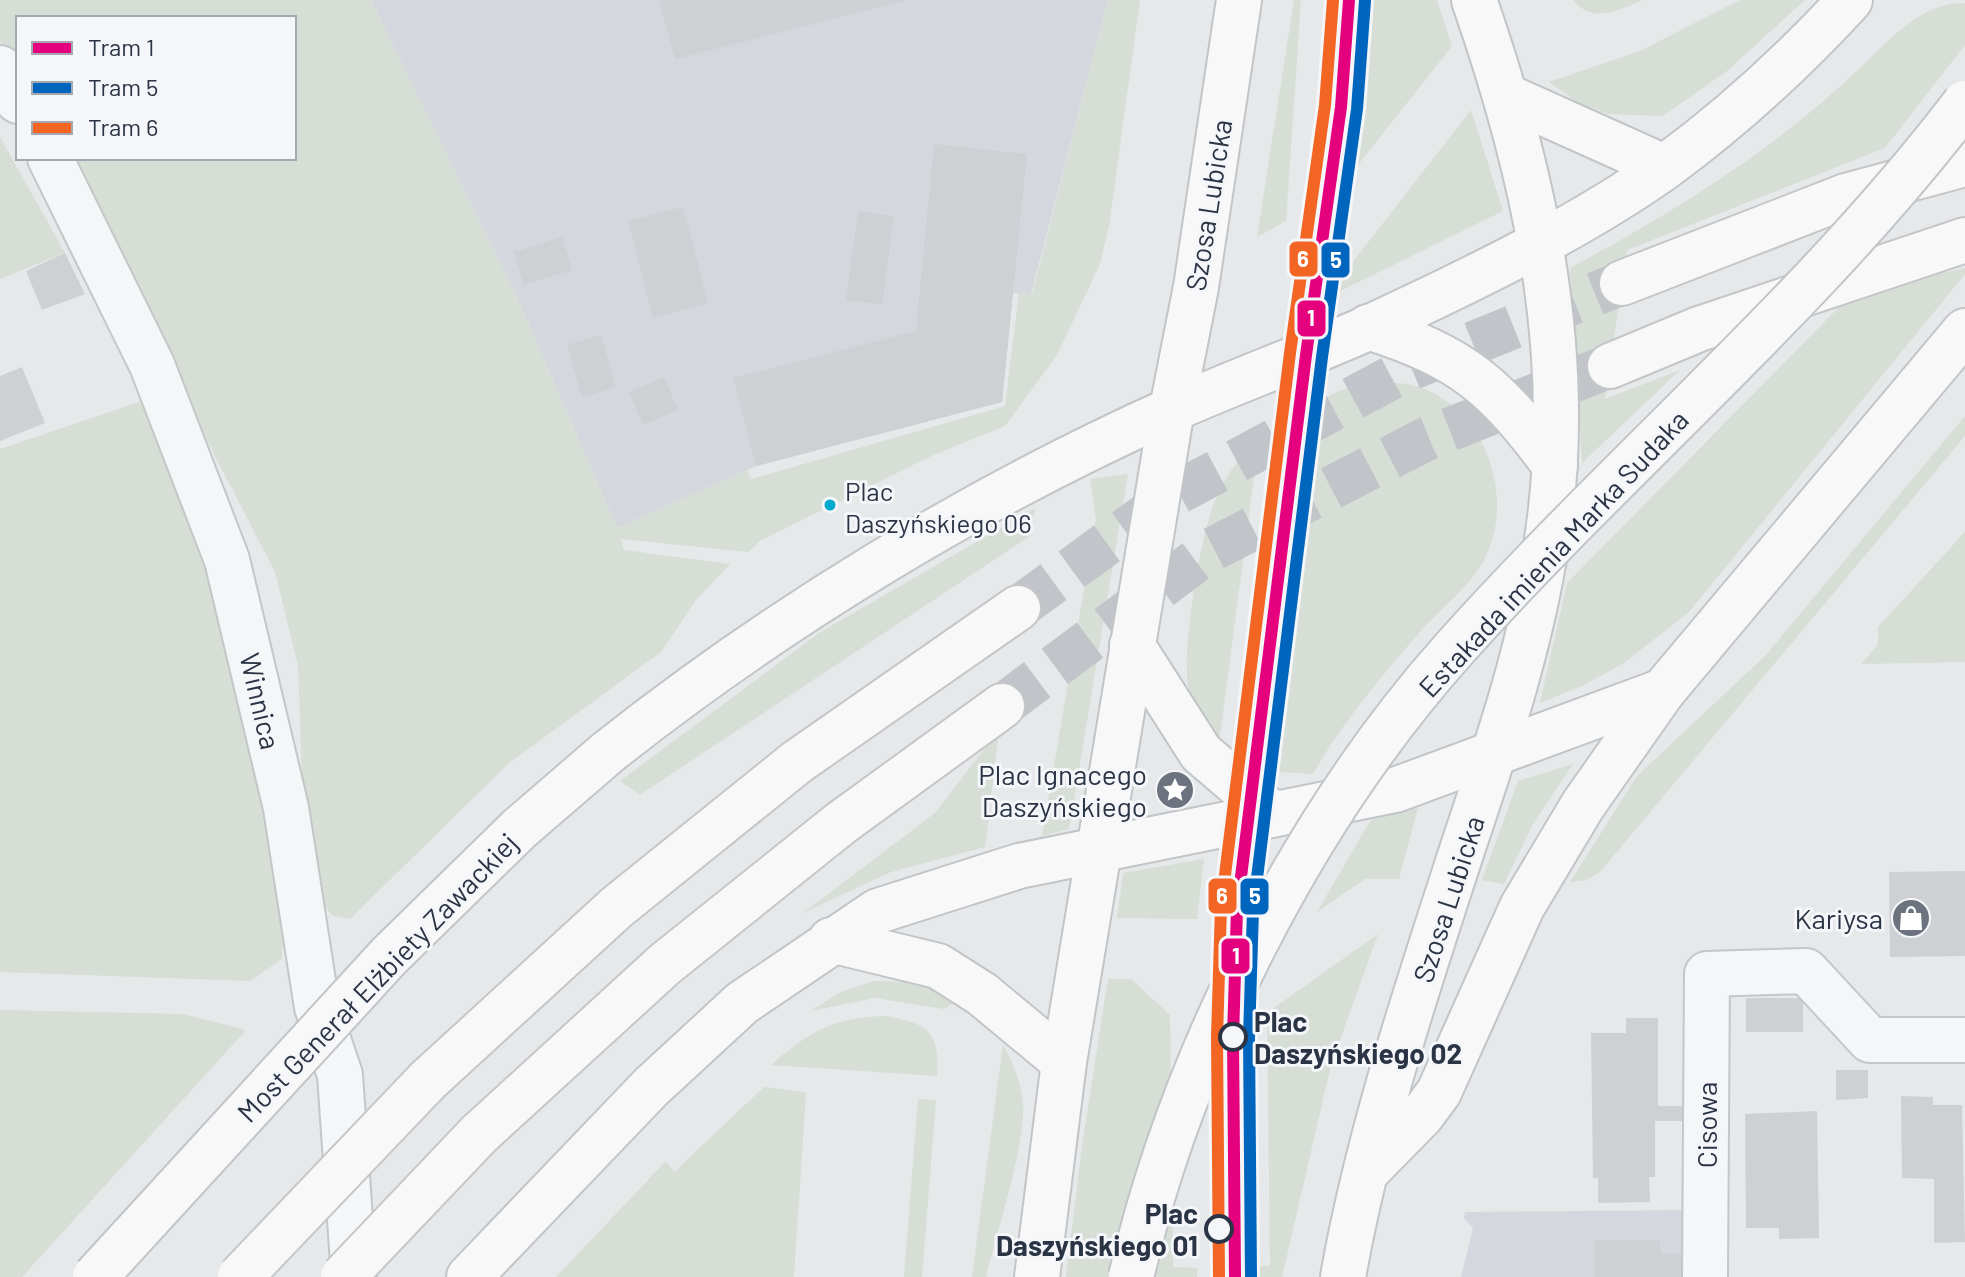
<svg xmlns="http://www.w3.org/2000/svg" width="1965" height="1277" font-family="Barlow,sans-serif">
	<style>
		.built { fill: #d4d7dd }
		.green { fill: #d6ded6 }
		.building { fill: #ced0d3 }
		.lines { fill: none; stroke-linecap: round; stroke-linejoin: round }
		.secondary-tunnel { stroke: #c1c4c9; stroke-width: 44; stroke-dasharray: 44 22; stroke-linecap: butt }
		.street-casing { stroke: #c4c6c8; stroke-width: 48 }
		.secondary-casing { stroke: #c4c6c8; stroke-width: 48 }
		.primary-casing { stroke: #c2c5c8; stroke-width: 48 }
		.street { stroke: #f5f6f7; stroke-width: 44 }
		.secondary { stroke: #f8f8f8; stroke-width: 44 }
		.primary { stroke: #f8f8f8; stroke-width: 44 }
		.secondary-bridge-casing { stroke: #c4c6c8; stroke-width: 48; stroke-linecap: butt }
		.primary-bridge-casing { stroke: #c2c5c8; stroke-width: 48; stroke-linecap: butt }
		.secondary-bridge { stroke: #f8f8f8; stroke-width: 44 }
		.primary-bridge { stroke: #f8f8f8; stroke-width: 44 }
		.tram-1-casing { stroke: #f4f6f9; stroke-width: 18 }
		.tram-2-casing { stroke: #f4f6f9; stroke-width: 18 }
		.tram-3-casing { stroke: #f4f6f9; stroke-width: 18 }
		.tram-1 { stroke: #e5007d; stroke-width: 12 }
		.tram-2 { stroke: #0065bd; stroke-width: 12 }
		.tram-3 { stroke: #f26522; stroke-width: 12 }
		.bus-dot { fill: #00a9ce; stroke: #f4f6f9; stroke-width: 3 }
		.stop-dot { fill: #f4f6f9; stroke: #2b3445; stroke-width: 4 }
		.labels { text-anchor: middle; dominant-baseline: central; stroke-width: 6; stroke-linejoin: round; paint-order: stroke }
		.bus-label { font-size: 26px; fill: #2b3445; stroke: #f4f6f9; text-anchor: start }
		.street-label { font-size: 28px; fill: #2b3445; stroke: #f4f6f9 }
		.poi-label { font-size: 28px; fill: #2b3445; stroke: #f4f6f9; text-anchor: end }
		.stop-label { font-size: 28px; font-weight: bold; fill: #2b3445; stroke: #f4f6f9; text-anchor: start }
		.line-badge { stroke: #f4f6f9; stroke-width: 3 }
		.badge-label { font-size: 22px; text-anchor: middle; font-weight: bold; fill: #fff }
	</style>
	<rect width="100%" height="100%" fill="#e6e8ea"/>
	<!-- built -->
	<g class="built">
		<polygon points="371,0 1108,0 1031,294 1013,293 1002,402 756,466 617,528 520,304"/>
		<polygon points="1694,1210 1694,1277 1461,1277 1473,1228 1464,1218 1465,1212"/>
	</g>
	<!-- green -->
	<g class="green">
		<polygon points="0,0 371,0 520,304 617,528 747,470 752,479 1005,406 1019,293 1032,294 1108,0 1140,0 1109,226 1100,264 1057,355 1005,426 929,457 760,541 748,552 621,539 624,550 730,564 696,600 661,652 509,763 350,919 333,916 319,899 304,829 298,665 275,572 61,158 294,158 294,18 18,18 18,74 0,40"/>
		<polygon points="1294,0 1301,0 1286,221 1257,237"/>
		<polygon points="1357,0 1437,0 1452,46 1335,194 1357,35"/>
		<path d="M1573,0H1643C1618,10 1594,25 1573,0Z"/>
		<polygon points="1740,0 1805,0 1727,71 1663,116 1608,114 1577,102 1549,82 1640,51"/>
		<path d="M1965,3V45L1885,148L1627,250L1605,399L1680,370L1582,463L1570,268C1674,212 1773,151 1860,68C1891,39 1919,3 1965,3Z"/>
		<polygon points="1471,110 1503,211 1324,299"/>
		<polygon points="0,137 65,253 0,279"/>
		<polygon points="1965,268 1965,274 1689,612 1624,663 1584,685 1540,703 1567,583 1853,293"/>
		<path d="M1378,381C1391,383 1408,383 1420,387C1487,411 1516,499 1484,560C1470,587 1439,610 1419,633C1381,677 1341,724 1313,774L1261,771L1308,406L1341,390Z"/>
		<polygon points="142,401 204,565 240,706 284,893 282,959 250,981 0,972 0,449"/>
		<polygon points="1965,416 1965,436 1600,872 1586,880 1570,882 1637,776 1766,655"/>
		<path d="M1259,439L1219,743C1207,726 1194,711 1189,690C1180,655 1201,532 1216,498C1226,475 1240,456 1259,439Z"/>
		<polygon points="1128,474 1069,829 1042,836 1096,519 1090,479"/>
		<polygon points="1035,508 1030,536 640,795 620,781 819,633"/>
		<polygon points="1965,532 1965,662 1861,664 1878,645 1878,627"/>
		<polygon points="999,730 985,847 891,872 803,913 935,813"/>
		<polygon points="1573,764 1533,824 1504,884 1482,880 1518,781"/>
		<polygon points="1418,808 1399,879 1365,879 1317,912 1372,818"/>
		<polygon points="1204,859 1197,919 1117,918 1123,873"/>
		<polygon points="1378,934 1331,1065 1282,1277 1245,1277 1245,1266 1270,1266 1267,1013"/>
		<polygon points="1108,979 1131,979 1170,1015 1173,1267 1197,1268 1197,1277 1066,1277 1082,1146"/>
		<polygon points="874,981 915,982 962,998 944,1009 875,998 810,1011 841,992"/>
		<polygon points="0,1010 183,1014 246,1030 22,1277 0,1277"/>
		<path d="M884,1016C927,1023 940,1030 937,1076L771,1065C808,1032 833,1018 884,1016Z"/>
		<path d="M1003,1045C1014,1064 1021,1083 1023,1104C1026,1145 996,1234 986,1277H972Z"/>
		<polygon points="764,1087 806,1092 794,1277 556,1277 666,1161 674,1172"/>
		<polygon points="918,1099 936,1100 922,1277 904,1277"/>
	</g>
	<!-- building -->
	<g class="building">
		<polygon points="659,0 904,0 905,1 675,59"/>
		<polygon points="934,144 1027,154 1002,402 756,466 733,378 916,331"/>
		<polygon points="683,207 708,303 653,318 628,221"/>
		<polygon points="858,211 894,216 882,305 846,300"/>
		<polygon points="562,237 572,270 524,285 514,252"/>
		<polygon points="65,253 85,294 42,310 26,271"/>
		<polygon points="601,335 616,387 582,397 567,345"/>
		<polygon points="22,367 45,423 0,441 0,376"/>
		<polygon points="664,377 678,410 643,425 629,392"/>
		<polygon points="1965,871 1965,956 1890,957 1889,872"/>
		<rect x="1746" y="998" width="57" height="34"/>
		<polygon points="1626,1018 1658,1018 1658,1106 1690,1106 1690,1121 1655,1121 1655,1177 1649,1177 1650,1202 1598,1203 1598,1178 1593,1178 1591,1033 1626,1033"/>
		<polygon points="1836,1070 1868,1070 1868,1098 1836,1100"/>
		<polygon points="1901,1096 1933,1097 1933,1105 1962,1105 1965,1242 1934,1243 1934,1179 1902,1178"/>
		<polygon points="1817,1111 1819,1238 1779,1239 1779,1228 1746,1228 1745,1114"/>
		<polygon points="1595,1240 1660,1240 1661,1254 1685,1254 1685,1277 1595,1277"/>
	</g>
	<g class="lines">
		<!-- secondary-tunnel -->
		<g class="secondary-tunnel">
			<polyline points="1018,608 1175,494 1402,372 1622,283"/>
			<polyline points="1002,706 1209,551 1428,438 1610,366"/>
		</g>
		<!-- street casing -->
		<g class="street-casing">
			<g id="street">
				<polyline points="0,68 18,101"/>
				<polyline points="50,158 152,365 227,560 286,808 317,1007 340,1075 354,1277"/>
				<polyline points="1705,1277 1707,974 1806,971 1870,1040 1965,1040"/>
			</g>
		</g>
		<!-- secondary casing -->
		<g class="secondary-casing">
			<g id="secondary">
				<polyline points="1622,283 1846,196 1965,164"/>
				<polyline points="1610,366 1699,329 1965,240"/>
				<polyline points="428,1080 617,907 797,762 1018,608"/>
				<polyline points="479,1134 665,964 841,823 1002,706"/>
			</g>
		</g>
		<!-- primary casing -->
		<g class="primary-casing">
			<g id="primary">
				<polyline points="1506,96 1664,167"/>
				<path d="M1368,327C1463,357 1496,386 1555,466"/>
				<polyline points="1132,645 1201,753 1270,812"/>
				<path d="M607,753C777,618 973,499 1171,410C1236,381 1303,357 1368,328C1465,283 1578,229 1665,167C1732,118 1794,61 1850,0"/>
				<polyline points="831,940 938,966 982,994 1064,1062"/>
				<polyline points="1367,1171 1422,1115 1439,1092 1522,907 1583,805 1663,691 1965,331"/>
				<polyline points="469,1277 651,1087 742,1003 878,911 1019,866 1395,790 1663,691"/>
				<polyline points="1037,1277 1064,1062 1172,409 1196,287 1239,0"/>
				<path d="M1343,1277C1369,1130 1418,986 1464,844C1499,740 1535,634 1549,525C1573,346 1533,169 1474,0"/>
			</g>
		</g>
		<!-- street -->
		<use href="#street" class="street"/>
		<!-- secondary -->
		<use href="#secondary" class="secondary"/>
		<!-- primary -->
		<use href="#primary" class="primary"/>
		<!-- secondary-bridge casing -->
		<g class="secondary-bridge-casing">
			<g id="secondary-bridge">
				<polyline points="240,1277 428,1080"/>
				<polyline points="343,1277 479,1134"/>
			</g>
		</g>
		<!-- primary-bridge casing -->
		<g class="primary-bridge-casing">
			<g id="primary-bridge">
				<polyline points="95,1277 389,956 520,828 607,753"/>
				<path d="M1131,1277C1182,1057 1303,818 1454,649C1620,463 1813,303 1965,103"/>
			</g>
		</g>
		<!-- secondary-bridge -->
		<use href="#secondary-bridge" class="secondary-bridge"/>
		<!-- primary-bridge -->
		<use href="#primary-bridge" class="primary-bridge"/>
		<!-- tram-1 casing -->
		<g class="tram-1-casing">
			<polyline id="tram-1" points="1235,1277 1233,1037 1237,909 1306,355 1341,107 1349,0"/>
		</g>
		<!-- tram-2 casing -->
		<g class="tram-2-casing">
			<polyline id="tram-2" points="1251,1277 1249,1037 1253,910 1322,357 1357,109 1365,1"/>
		</g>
		<!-- tram-3 casing -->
		<g class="tram-3-casing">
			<polyline id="tram-3" points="1219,1277 1217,1037 1221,907 1290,353 1325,105 1333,0"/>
		</g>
		<!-- tram-1 -->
		<use href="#tram-1" class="tram-1"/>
		<!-- tram-2 -->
		<use href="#tram-2" class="tram-2"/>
		<!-- tram-3 -->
		<use href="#tram-3" class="tram-3"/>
	</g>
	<!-- icons -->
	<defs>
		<g id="sight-disc" transform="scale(2)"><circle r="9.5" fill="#6c737f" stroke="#f4f6f9"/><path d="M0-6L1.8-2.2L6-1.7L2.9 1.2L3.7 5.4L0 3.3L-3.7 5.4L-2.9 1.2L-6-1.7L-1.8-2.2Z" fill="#fff"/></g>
		<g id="shop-disc" transform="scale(2)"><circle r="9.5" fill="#6c737f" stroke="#f4f6f9"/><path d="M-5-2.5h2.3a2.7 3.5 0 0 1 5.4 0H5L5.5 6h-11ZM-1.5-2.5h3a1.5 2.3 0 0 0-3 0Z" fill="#fff"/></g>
	</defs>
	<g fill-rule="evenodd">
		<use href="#sight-disc" x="1175" y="790"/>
		<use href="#shop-disc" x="1911" y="918"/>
	</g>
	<!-- markers -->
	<circle class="bus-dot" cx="830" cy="505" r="7"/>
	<g class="stop-dot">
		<circle cx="1233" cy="1037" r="13"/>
		<circle cx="1219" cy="1229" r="13"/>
	</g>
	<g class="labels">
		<!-- bus labels -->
		<g class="bus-label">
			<text x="845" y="490">Plac<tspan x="845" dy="32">Daszyńskiego 06</tspan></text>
		</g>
		<!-- street labels -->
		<g class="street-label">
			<text transform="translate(1208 205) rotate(-81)">Szosa Lubicka</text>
			<text transform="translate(1553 553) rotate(-47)">Estakada imienia Marka Sudaka</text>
			<text transform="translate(261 701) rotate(77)">Winnica</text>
			<text transform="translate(1448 899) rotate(-72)">Szosa Lubicka</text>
			<text transform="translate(377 977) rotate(-46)">Most Generał Elżbiety Zawackiej</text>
			<text transform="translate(1706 1125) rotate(-90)">Cisowa</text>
		</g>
		<!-- poi labels -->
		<g class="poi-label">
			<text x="1147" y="774">Plac Ignacego<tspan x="1147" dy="32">Daszyńskiego</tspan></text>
			<text x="1883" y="918">Kariysa</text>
		</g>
		<!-- stop labels -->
		<g class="stop-label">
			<text x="1254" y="1021">Plac<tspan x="1254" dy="32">Daszyńskiego 02</tspan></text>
			<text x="1198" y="1213" text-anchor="end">Plac<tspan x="1198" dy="32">Daszyńskiego 01</tspan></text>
		</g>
	</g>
	<g class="line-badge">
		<rect x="1288" y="240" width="31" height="38" rx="8" fill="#f26522"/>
		<rect x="1320" y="241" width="31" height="38" rx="8" fill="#0065bd"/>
		<rect x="1296" y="299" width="31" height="39" rx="8" fill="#e5007d"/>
		<rect x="1207" y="877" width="31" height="38" rx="8" fill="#f26522"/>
		<rect x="1239" y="877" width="31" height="39" rx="8" fill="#0065bd"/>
		<rect x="1220" y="937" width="31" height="38" rx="8" fill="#e5007d"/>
	</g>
	<g class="badge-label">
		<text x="1303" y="267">6</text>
		<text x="1336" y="268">5</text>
		<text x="1311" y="326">1</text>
		<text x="1222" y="904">6</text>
		<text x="1255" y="904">5</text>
		<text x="1236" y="964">1</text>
	</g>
	<!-- legend -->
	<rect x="16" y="16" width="280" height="144" fill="#f4f6f9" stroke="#a4a8b1" stroke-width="2"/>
	<rect x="32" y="42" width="40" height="12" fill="#e5007d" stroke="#a4a8b1" stroke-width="2"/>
	<text x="88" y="56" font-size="24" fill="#2b3445">Tram 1</text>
	<rect x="32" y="82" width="40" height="12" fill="#0065bd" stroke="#a4a8b1" stroke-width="2"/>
	<text x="88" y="96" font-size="24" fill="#2b3445">Tram 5</text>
	<rect x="32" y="122" width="40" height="12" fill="#f26522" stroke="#a4a8b1" stroke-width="2"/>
	<text x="88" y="136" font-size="24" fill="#2b3445">Tram 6</text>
</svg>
